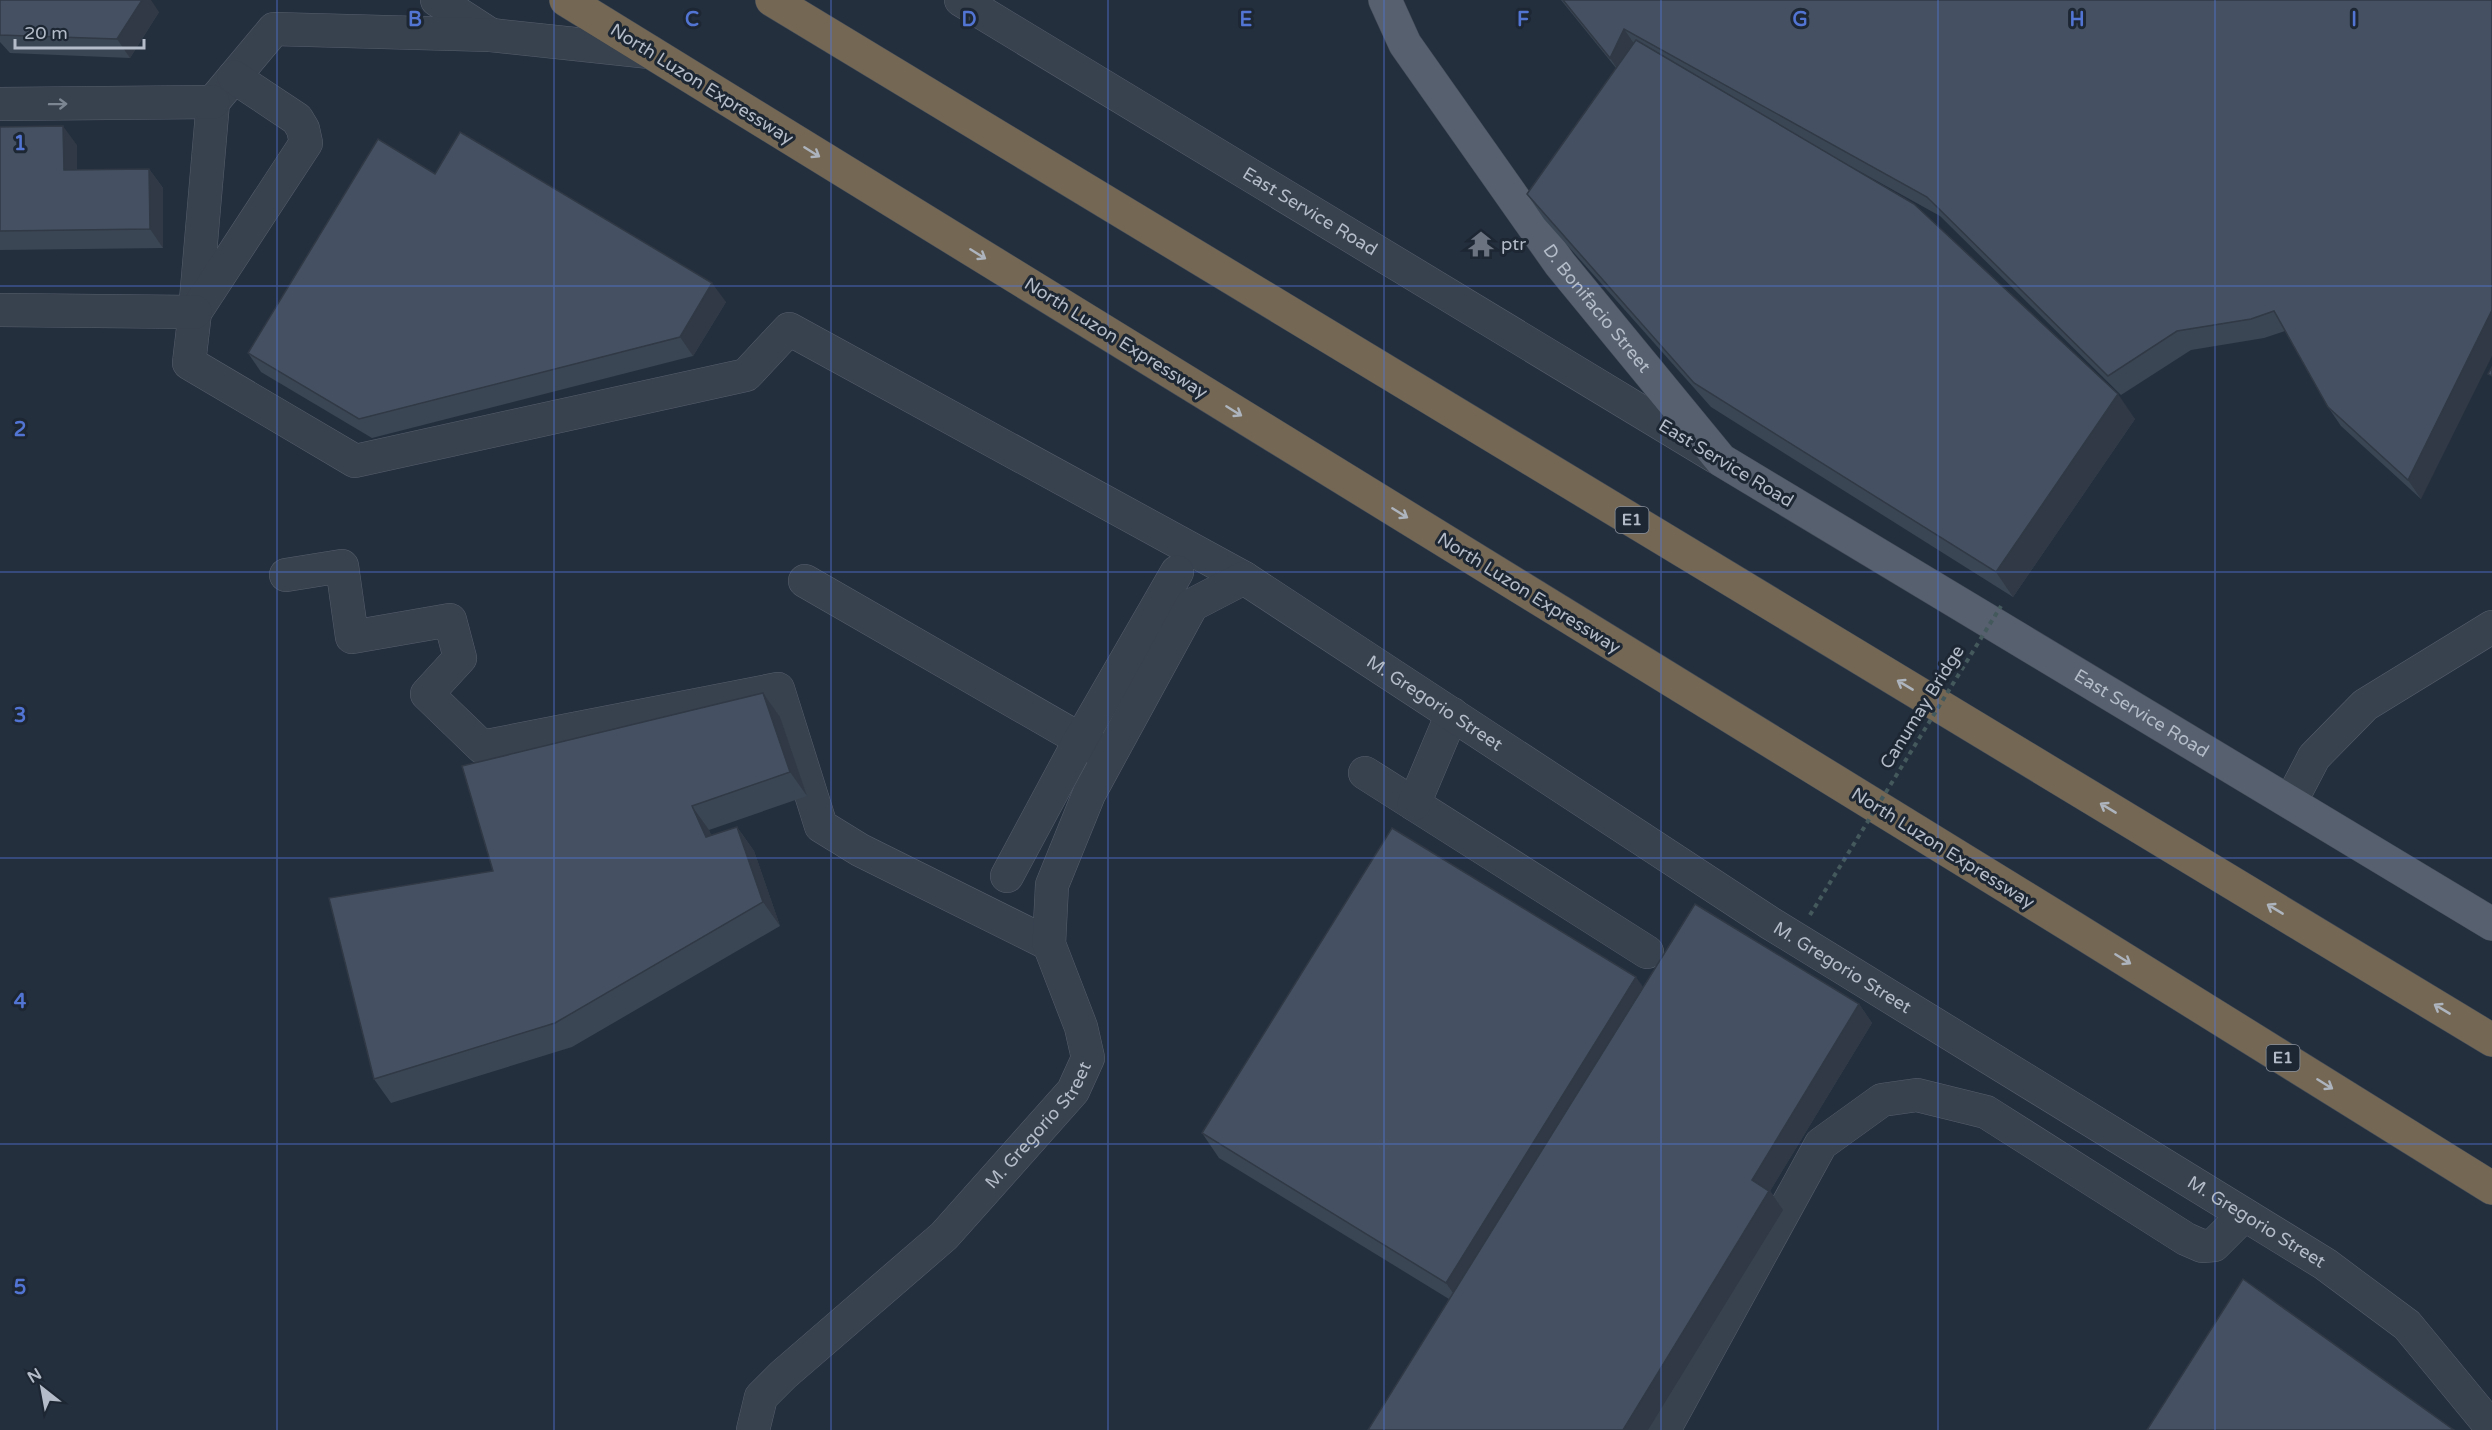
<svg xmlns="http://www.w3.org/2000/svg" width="2492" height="1430" font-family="'Varela Round',sans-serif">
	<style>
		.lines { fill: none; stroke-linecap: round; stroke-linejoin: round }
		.minor-casing { stroke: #565f6c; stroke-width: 34 }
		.major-casing { stroke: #414a57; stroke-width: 34 }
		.highway-casing { stroke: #434c59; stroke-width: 34 }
		.minor { stroke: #38414e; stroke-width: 33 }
		.major { stroke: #56606e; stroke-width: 33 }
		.highway { stroke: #746855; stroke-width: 33 }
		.path-bridge { stroke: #44595c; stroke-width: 4; stroke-dasharray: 4.5 4.5; stroke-linecap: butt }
		.wall { fill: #3b4654 }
		.shaded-wall { fill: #303945 }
		.building { fill: #455162; stroke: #303945; stroke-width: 1.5 }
		.oneway { stroke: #7c8592 }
		.oneway2 { stroke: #aeb4bd }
		.grid { fill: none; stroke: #5274d3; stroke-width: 1.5; stroke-opacity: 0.55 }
		.labels { text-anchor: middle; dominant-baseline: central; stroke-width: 6; stroke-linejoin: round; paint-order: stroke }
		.shield { fill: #1d2633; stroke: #878f9c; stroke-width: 1.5 }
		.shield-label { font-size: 16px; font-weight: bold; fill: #b4bcc9 }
		.street-label { font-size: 18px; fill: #b4bcc9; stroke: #1d2633 }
		.poi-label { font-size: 18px; fill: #b4bcc9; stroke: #1d2633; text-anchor: start }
		.grid-label { font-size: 20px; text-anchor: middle; font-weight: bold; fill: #5274d3; stroke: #1d2633; stroke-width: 6; stroke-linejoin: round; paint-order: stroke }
	</style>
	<rect width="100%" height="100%" fill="#242f3e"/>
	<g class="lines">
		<!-- minor casing -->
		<g class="minor-casing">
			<g id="minor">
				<polyline points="437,0 491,35"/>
				<path id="s1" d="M961,0L1716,457"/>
				<polyline points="650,52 491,35 274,29 213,102 195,312 189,363 355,461 746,375 789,329 1244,578"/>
				<polyline points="0,104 213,102"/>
				<polyline points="198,308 306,143 303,129 297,119 234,77"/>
				<polyline points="0,310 195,312"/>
				<polyline points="286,575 342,566 352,637 450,620 460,658 427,694 482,747 778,689 821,826 860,850 1049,944"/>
				<polyline points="805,581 1109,756"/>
				<polyline points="1365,773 1647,952"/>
				<polyline points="2291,801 2314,757 2365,705 2492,627"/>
				<polyline points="1414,804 1452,714"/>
				<polyline points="1007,876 1080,740 1177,572"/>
				<path id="s2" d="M753,1430L761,1397L783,1375L944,1236L1073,1091L1088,1058L1081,1027L1049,944L1052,885L1089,794L1192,605L1244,578L1770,923L2325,1264L2407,1325L2492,1428"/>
				<polyline points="1664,1430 1821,1144 1882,1100 1917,1095 1986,1112 2186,1239 2202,1246 2214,1245 2244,1215"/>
			</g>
		</g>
		<!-- major casing -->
		<g class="major-casing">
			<g id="major">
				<path id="s3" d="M1385,0L1405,44L1560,264L1721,460L2492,924"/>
			</g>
		</g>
		<!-- highway casing -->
		<g class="highway-casing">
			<g id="highway">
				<polyline points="566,0 2074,928 2492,1188"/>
				<polyline points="772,0 2492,1040"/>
			</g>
		</g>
		<!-- minor -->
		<use href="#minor" class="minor"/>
		<!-- major -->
		<use href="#major" class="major"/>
		<!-- highway -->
		<use href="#highway" class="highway"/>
		<!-- path-bridge -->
		<polyline class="path-bridge" points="1810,915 2001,606"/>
	</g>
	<!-- wall -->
	<g class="wall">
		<polygon points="0,0 159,12 130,58 10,53 0,42"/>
		<polygon points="1561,0 2492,0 2421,499 2341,426 2328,407 2285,331 2264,338 2191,350 2121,395 1940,216 1841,161 2135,419 2013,597 1711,407 1544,219 1527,194 1616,68"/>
		<polygon points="0,127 77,145 77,170 149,169 163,188 163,248 0,250"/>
		<polygon points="435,174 726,302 693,356 372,438 261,372 248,353"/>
		<polygon points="763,693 780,717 807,796 709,830 711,835 737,827 754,851 780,926 572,1047 391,1103 374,1079 493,871"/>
		<polygon points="1643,988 1859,1004 1872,1023 1770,1191 1783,1210 1449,1299 1219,1158 1202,1133"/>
	</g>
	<!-- shaded-wall -->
	<g class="shaded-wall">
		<polygon points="142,0 151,0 159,12 130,58 117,39"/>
		<polygon points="1624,29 1637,48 1623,77 1610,58"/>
		<polygon points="63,126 77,145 77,189 64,170"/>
		<polygon points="149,169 163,188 163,248 150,229"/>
		<polygon points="712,283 726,302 693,356 680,337"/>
		<polygon points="2492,310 2492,356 2421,499 2408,480"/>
		<polygon points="2118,394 2135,419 2013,597 1996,572"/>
		<polygon points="763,693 780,717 807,796 790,772"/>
		<polygon points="692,806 709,830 723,862 706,837"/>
		<polygon points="737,827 754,851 780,926 763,902"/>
		<polygon points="1636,977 1653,1001 1463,1307 1446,1283"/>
		<polygon points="1859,1004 1872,1023 1770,1191 1783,1210 1648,1430 1623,1430 1752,1180"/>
	</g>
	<!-- building -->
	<g class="building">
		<polygon points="0,0 142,0 117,39 0,35"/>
		<polygon points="1563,0 2492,0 2492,310 2408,480 2328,407 2274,311 2251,319 2177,331 2108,376 1927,197 1624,29 1610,58"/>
		<polygon points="1636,40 1914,204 2118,394 1996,572 1694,383 1527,194"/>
		<polygon points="63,126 64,170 149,169 150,229 0,231 0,127"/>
		<polygon points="460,132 712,283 680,337 359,419 248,353 378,139 435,174"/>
		<polygon points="2492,367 2492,376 2488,374"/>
		<polygon points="763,693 790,772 692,806 706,837 737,827 763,902 555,1023 374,1079 329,898 493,871 462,766"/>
		<polygon points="1392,828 1636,977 1446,1283 1202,1133"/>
		<polygon points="1695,904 1859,1004 1752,1180 1769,1191 1623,1430 1368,1430"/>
		<polygon points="2243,1279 2454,1430 2147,1430"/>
	</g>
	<!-- one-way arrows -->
	<defs><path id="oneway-shaft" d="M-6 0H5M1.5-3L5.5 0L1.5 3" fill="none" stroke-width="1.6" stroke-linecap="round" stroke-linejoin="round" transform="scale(1.5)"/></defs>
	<use class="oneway" href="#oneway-shaft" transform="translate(58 104) rotate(-1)"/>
	<g class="oneway2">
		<use href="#oneway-shaft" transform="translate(812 152) rotate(32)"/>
		<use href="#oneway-shaft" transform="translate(978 254) rotate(32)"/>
		<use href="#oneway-shaft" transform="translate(1234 411) rotate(32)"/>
		<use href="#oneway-shaft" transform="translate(1400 513) rotate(32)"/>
		<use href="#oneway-shaft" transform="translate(1905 685) rotate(-149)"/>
		<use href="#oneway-shaft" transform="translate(2108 808) rotate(-149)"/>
		<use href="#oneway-shaft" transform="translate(2275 909) rotate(-149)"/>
		<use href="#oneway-shaft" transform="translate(2123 959) rotate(32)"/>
		<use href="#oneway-shaft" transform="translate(2442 1009) rotate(-149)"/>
		<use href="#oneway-shaft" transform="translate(2325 1084) rotate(32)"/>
	</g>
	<!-- grid -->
	<path class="grid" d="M277,0V1430M554,0V1430M831,0V1430M1108,0V1430M1384,0V1430M1661,0V1430M1938,0V1430M2215,0V1430M0,286H2492M0,572H2492M0,858H2492M0,1144H2492"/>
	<!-- icons -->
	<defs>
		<g id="temple-bare" transform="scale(2.07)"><path d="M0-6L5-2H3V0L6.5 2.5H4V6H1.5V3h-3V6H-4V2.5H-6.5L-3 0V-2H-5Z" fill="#6b7280" stroke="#1d2633" stroke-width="2.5" paint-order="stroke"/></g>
	</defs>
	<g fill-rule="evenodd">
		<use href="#temple-bare" x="1481" y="244"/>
	</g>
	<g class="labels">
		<!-- shield labels -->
		<g class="shield">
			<rect x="1615.5" y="507" width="33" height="26" rx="4.5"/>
			<rect x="2266.5" y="1045" width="33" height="26" rx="4.5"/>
		</g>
		<g class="shield-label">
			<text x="1632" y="520">E1</text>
			<text x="2283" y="1058">E1</text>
		</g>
		<!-- street labels -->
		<g class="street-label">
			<text transform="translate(702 84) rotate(32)">North Luzon Expressway</text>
			<text stroke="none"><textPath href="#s1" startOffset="408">East Service Road</textPath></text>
			<text stroke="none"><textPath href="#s3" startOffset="375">D. Bonifacio Street</textPath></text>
			<text transform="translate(1116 338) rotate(32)">North Luzon Expressway</text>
			<text transform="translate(1726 463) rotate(31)">East Service Road</text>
			<text transform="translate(1529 593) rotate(32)">North Luzon Expressway</text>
			<text stroke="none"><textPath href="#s2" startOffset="1288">M. Gregorio Street</textPath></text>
			<text transform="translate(1922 707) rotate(-58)">Canumay Bridge</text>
			<text stroke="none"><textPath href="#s3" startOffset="1062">East Service Road</textPath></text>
			<text transform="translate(1943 848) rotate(32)">North Luzon Expressway</text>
			<text stroke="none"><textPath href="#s2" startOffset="1774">M. Gregorio Street</textPath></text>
			<text stroke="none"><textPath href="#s2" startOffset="424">M. Gregorio Street</textPath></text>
			<text stroke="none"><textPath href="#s2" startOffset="2260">M. Gregorio Street</textPath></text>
		</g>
		<!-- poi labels -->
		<g class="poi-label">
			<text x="1501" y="244">ptr</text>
		</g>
	</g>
	<g class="grid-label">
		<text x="415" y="26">B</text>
		<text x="692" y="26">C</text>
		<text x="969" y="26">D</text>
		<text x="1246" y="26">E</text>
		<text x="1523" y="26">F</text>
		<text x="1800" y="26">G</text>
		<text x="2077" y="26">H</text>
		<text x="2354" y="26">I</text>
		<text x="20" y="150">1</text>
		<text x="20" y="436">2</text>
		<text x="20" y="722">3</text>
		<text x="20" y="1008">4</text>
		<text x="20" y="1294">5</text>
	</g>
	<!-- north arrow -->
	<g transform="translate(42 1388) rotate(329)" stroke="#1d2633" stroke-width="4.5" paint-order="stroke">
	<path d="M0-4.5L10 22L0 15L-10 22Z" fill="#b4bcc9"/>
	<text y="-9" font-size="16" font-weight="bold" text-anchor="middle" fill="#b4bcc9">N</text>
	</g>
	<!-- scale -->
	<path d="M15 39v9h129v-9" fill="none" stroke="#b4bcc9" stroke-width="3"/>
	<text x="24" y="39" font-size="18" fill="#b4bcc9" stroke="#1d2633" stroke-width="4.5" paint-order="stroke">20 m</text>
</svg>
